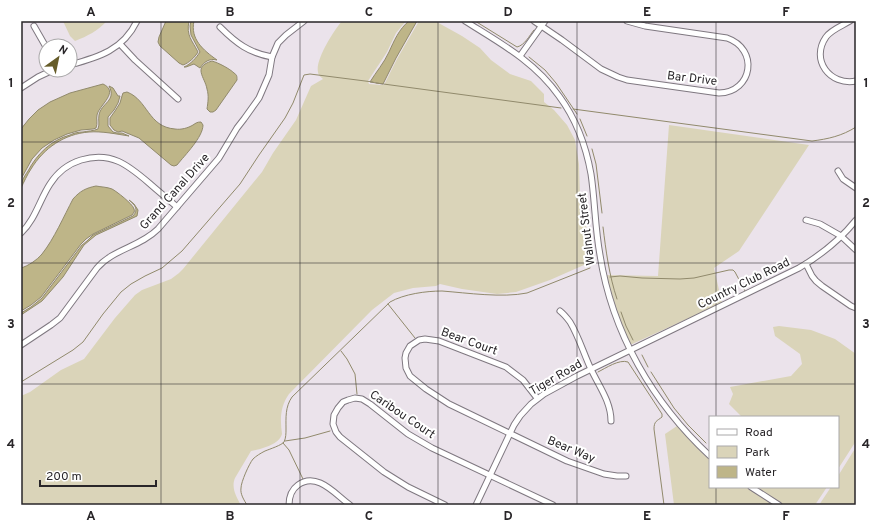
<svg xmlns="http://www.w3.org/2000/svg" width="877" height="526" font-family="Overpass,sans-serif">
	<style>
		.green { fill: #dad4b9 }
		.water { fill: #beb588; stroke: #918a6c }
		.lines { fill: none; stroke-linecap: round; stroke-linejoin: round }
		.stream { stroke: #918a6c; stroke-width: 1 }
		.minor-casing { stroke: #7f7880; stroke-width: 7 }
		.minor { stroke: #fff; stroke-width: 5 }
		.grid { fill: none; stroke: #292629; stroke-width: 1; stroke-opacity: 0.55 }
		.labels { text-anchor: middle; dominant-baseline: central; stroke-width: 4; stroke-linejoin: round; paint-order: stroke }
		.street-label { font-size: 12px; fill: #292629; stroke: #fff }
		.neatline { fill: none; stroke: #292629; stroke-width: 1.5 }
		.grid-label { font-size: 13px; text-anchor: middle; font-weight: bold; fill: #292629 }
	</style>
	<rect width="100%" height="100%" fill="#ebe3eb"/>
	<!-- green -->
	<g class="green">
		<path d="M63,21H107C97,31 88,36 75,41L70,36Z"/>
		<path d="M342,21H406L396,33L387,52L368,81L369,84L382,85H384L397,59L419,21H435L462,36L480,48L491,60L510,74L531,81L544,94V102L554,110L567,125L575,140L579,164L580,197L585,218L590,257L584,265L550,280L516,292L497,294L462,289L440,284L436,286L413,288L394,293L372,310L289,394C280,407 280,419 282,434C279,445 261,449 251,451L235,478C231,487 236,497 241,505H21V396L30,392L61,370L84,359L115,318L135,295L142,290L171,279L179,273L183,269L262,172L273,153L296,120L311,86L323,79C321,77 318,75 318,72C315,60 334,30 342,21Z"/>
		<polygon points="669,125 809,145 739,251 714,268 722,303 630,345 614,304 606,275 658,276"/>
		<polygon points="779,326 811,330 835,339 856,354 856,441 838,469 838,417 742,417 729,404 733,394 730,387 791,376 802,364 800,354 775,336 773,327"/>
		<polygon points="677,426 710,459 710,487 747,487 775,505 674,505 665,434"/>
		<polygon points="856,447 856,505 819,505 831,487 838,487 838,476"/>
		<polygon points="755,487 827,487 815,505 783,505"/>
	</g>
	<!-- water -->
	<g class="water">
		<path d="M166,21H189C186,36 192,40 198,52C195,57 189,63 183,65L179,63L160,46L158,42L159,37Z"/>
		<path d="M191,21H194C190,39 203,50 217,60C209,58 204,62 200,68L194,64L186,67H184C191,64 196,58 200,52L191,35L190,26Z"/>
		<path d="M409,21H417L396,58L383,84L370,82C376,72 384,63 389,52C394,41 399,29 409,21Z"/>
		<path d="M212,61C219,63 230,69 234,73C237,75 237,76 237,80L216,110L213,112H210L207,109C208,102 209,96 207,89C205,77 192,67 212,61Z"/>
		<path d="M103,84C120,92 99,105 97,115C96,119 98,123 96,128L93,129L81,130L67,134L54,140L42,148L32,159L21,179V129L29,119L38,110L50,102L70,93Z"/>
		<path d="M109,86L113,88L118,96H120L118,103L114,110L108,117V126L113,132L117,133H122L129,136C116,134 102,131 89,132C64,134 44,148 31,169C27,175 24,182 21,188C21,181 24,177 28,171C37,154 51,140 70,135C74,133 78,132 83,132C88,131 93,131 98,129C100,123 98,121 99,115C101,103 117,101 109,86Z"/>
		<path d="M127,92C148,100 148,127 175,129C181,130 188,128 193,125C196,123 197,122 201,122L203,125C203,137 185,155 177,165L174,166L171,165L139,138L122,131L118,132L114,130L110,125V118L115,111L120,103L122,96L123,93Z"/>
		<path d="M96,186C101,187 107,187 112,189C116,191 133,204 134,209C135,212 134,212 132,215L93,234L86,239L81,244L41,297L31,305L21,311V268C28,266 37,260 42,254C54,239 64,216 73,199C80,191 86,188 96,186Z"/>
		<path d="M129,200L134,204L138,210L137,216L96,235L84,245L63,277L42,301L21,315V313L31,307L42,298L82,245L87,241L93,235L133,216C139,209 135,205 129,200Z"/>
	</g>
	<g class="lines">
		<!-- stream -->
		<g class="stream">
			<path d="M475,21L517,47C525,45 529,36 534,30"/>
			<polyline points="529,57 545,70 556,83 577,114"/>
			<polyline points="376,83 561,108"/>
			<path d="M573,109L812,141C828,139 842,136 856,127"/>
			<polyline points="580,119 587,136"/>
			<polyline points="592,149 596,164 602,213"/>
			<path d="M603,227C606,251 609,275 617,299"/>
			<polyline points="610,277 620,276 642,278 680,279 694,278 729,270 733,270 735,272 745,291"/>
			<polyline points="388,304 415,338"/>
			<polyline points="621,312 626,326 633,340"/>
			<polyline points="341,351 347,359 355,374 357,394"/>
			<polyline points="642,355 648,367"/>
			<path d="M598,372C606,368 619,359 628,362L662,414V417C657,421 654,421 654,429L664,505"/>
			<polyline points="651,372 674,408 688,425 706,443"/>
			<polyline points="21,382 73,350 83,342 103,314 121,292 131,284 145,276 162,268 182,251 240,184 259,155 285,118 293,103 304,75 310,74 373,82"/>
			<polyline points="285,441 305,438 330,431"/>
			<polyline points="283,443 289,450 303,479"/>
			<path d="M247,505C244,500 240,494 241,488C241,482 249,464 253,459C256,456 261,453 265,451C270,449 282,445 284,442C286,438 286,433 286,429C286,418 285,407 292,397L390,302C404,294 426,291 442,291C468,293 502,298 527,293L590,268"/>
		</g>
		<!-- minor casing -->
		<g class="minor-casing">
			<g id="minor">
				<path d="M465,21C500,43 534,61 559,96C576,119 586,146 591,174C595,201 595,228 600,255C612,333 653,403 710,456"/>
				<path d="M534,21L562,40L601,69L618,77L627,80L719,93C753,92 759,49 727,38L645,26L627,21"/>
				<path d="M850,21C842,26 832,29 826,37C810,60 830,86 856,81"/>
				<polyline points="34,26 46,47"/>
				<path d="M220,27C236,43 249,53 272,57"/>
				<polyline points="120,44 135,60 178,99"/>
				<polyline points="520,56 545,21"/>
				<path d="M70,65C99,57 123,50 137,21"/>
				<polyline points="21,88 38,77 53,70"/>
				<polyline points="838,171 843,179 856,188"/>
				<polyline points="806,220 820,224 841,236 856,250"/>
				<path d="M21,233C35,220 40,199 50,184C57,173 68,164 81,160C111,151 128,165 149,183C158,191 168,199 177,207"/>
				<polyline points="806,264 812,276 816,281 822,286 851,306 856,308"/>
				<path d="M560,311C564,314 567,318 570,322C578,335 584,354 590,367C598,385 611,401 611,421"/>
				<path d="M21,345L51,325L60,318L97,268C113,249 140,247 158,229L219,158L237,128L244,119L259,98L269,75L272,57L278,43L286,35L304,21"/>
				<polyline points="537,398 523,380 506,367 439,341 425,339 419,340 410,346 406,353 405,358 406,368 410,376 426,389 449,404 567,461 604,474 617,476 626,476"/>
				<polyline points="751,487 779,505"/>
				<path d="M289,505C289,497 291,490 298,485C317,471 336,495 350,505"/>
				<polyline points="445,505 408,487 384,472 340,437 336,432 333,424 334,415 338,408 343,402 348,400 355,398 362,399 370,404 408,434 432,448 553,505"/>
				<path d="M476,505L514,425L520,416L531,404L544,394L577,376L799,268C821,255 840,240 856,220"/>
			</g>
		</g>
		<!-- minor -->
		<use href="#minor" class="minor"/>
	</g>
	<!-- grid -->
	<path class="grid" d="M161,21V505M300,21V505M438,21V505M577,21V505M716,21V417M21,142H856M21,263H856M21,384H856M716,487V505"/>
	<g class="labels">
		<!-- street labels -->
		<g class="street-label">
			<text transform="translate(692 79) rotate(7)">Bar Drive</text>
			<text transform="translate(175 192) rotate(-48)">Grand Canal Drive</text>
			<text transform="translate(587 229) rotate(-97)">Walnut Street</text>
			<text transform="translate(744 284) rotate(-26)">Country Club Road</text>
			<text transform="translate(469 342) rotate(20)">Bear Court</text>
			<text transform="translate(556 378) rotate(-30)">Tiger Road</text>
			<text transform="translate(402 415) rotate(34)">Caribou Court</text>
			<text transform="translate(571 450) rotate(23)">Bear Way</text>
		</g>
	</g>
	<!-- border -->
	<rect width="877" height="526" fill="none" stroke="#ffffff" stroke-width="44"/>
	<!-- legend -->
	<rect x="709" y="416" width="130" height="72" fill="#ffffff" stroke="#a9a8a9"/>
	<rect x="717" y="429" width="20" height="6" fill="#ffffff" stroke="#a9a8a9"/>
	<text x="745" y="436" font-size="12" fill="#292629">Road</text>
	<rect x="717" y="446" width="20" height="12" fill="#dad4b9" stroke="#a9a8a9"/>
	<text x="745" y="456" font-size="12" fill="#292629">Park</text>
	<rect x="717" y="466" width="20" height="12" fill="#beb588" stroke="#a9a8a9"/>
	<text x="745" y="476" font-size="12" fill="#292629">Water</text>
	<!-- north arrow -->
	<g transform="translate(58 58) rotate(33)"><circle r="19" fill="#ffffff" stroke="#a9a8a9"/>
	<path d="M0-3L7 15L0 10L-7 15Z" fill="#665c29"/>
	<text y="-6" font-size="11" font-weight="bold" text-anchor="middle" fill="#292629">N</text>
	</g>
	<!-- scale -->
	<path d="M40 480v6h116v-6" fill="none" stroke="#292629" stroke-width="2"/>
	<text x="46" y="480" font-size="12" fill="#292629" stroke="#ffffff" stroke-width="3" paint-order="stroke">200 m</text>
	<rect x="22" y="22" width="833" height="482" class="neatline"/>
	<g class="grid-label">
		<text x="91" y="16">A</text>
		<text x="230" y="16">B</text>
		<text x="369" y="16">C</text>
		<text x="508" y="16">D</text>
		<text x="647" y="16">E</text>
		<text x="786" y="16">F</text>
		<text x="11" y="87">1</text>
		<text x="866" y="87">1</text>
		<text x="11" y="207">2</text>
		<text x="866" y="207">2</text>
		<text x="11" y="328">3</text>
		<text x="866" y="328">3</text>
		<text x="11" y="448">4</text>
		<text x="866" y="448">4</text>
		<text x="91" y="520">A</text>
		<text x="230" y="520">B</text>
		<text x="369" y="520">C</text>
		<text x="508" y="520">D</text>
		<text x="647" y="520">E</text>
		<text x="786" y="520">F</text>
	</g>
</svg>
